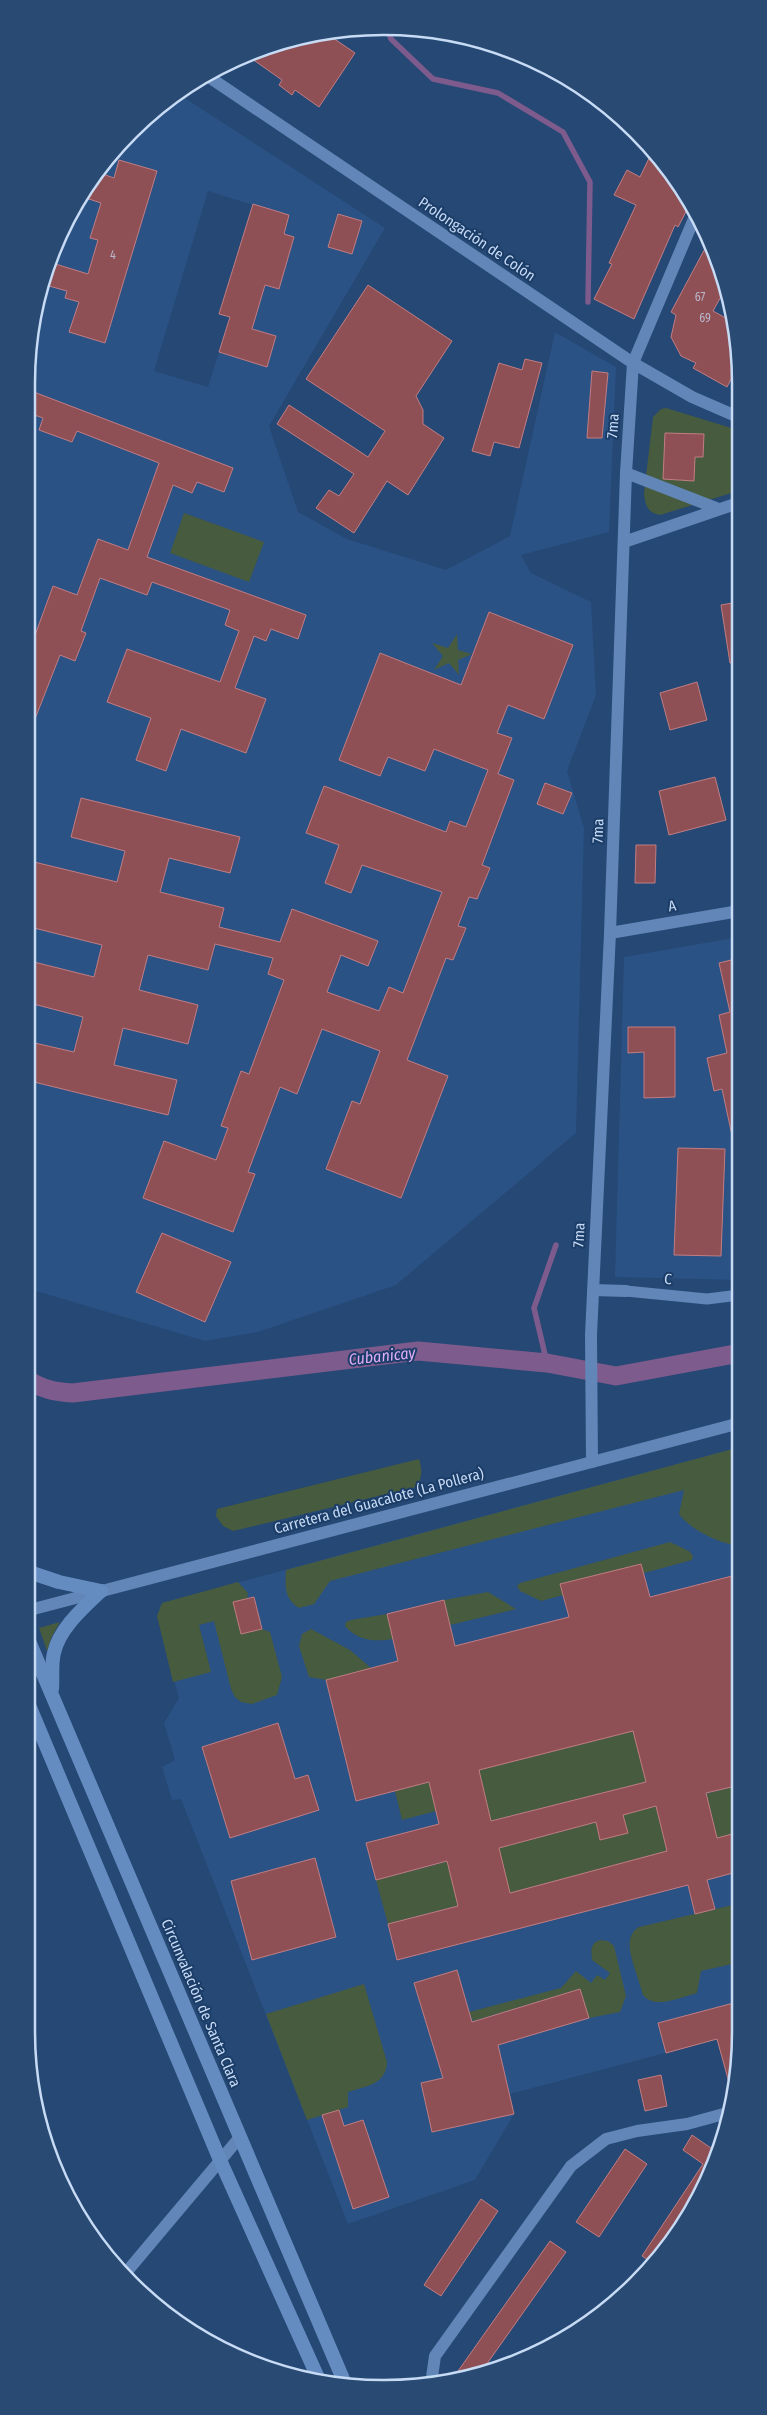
<svg xmlns="http://www.w3.org/2000/svg" width="767" height="2415" font-family="'Fira Sans Condensed',sans-serif">
	<style>
		.built { fill: #2b5285; fill-rule: evenodd }
		.green { fill: #475b3e }
		.lines { fill: none; stroke-linecap: round; stroke-linejoin: round }
		.stream { stroke: #7e5b8d; stroke-width: 5.5 }
		.canal { stroke: #7e5b8d; stroke-width: 19 }
		.building { fill: #8f5055; stroke: #c17d82; fill-rule: evenodd }
		.pedestrian { stroke: #6186b7; stroke-width: 11 }
		.minor { stroke: #6186b7; stroke-width: 12 }
		.tertiary { stroke: #6186b7; stroke-width: 12 }
		.secondary { stroke: #6186b7; stroke-width: 12 }
		.trunk { stroke: #658cc0; stroke-width: 14 }
		.labels { text-anchor: middle; dominant-baseline: central; stroke-width: 4; stroke-linejoin: round; paint-order: stroke }
		.number-label { font-size: 12px; fill: #b9b8cd }
		.street-label { font-size: 15px; fill: #c7dbf5; stroke: #1b3d68 }
		.water-label { font-size: 16px; font-style: italic; fill: #e0acf6; stroke: #1b3d68 }
		.rim { fill: none; stroke: #c7dbf5; stroke-width: 2.5 }
	</style>
	<rect width="100%" height="100%" fill="#254874"/>
	<!-- built -->
	<g class="built">
		<path d="M177,93L385,228L269,426L298,512L347,539L446,570L510,536L555,332L616,367L609,532L521,555L531,573L591,602L596,695L567,771L584,828L576,1133L396,1285L258,1332L205,1341L26,1288V384L33,314L54,247L87,185L131,131ZM208,191L253,205L238,253L245,271L233,268L219,314L230,317L208,387L154,371Z"/>
		<polygon points="739,937 739,1280 615,1277 624,957"/>
		<polygon points="740,1447 741,2033 510,2094 514,2114 475,2180 348,2224 181,1799 172,1800 162,1767 175,1760 164,1723 179,1698 157,1616 162,1603"/>
	</g>
	<!-- green -->
	<g class="green">
		<path d="M666,408L738,430V491L660,515C647,513 645,504 644,493L653,417L661,409Z"/>
		<polygon points="184,513 264,542 249,582 170,553"/>
		<polygon points="457,634 458,650 472,654 458,660 459,675 449,663 434,670 443,656 432,643 448,648"/>
		<path d="M740,1447V1546C722,1545 689,1529 679,1514L684,1490L330,1581L314,1604L299,1608C284,1598 285,1587 286,1570Z"/>
		<path d="M419,1459C422,1470 423,1477 416,1487L233,1531L223,1526L216,1516L217,1509Z"/>
		<polygon points="670,1542 689,1551 693,1556 692,1560 541,1601 520,1591 517,1586 520,1583"/>
		<polygon points="740,1573 740,1609 732,1576"/>
		<polygon points="238,1582 248,1593 247,1599 262,1629 270,1632 282,1677 277,1695 252,1704 241,1702 235,1697 231,1689 214,1621 199,1625 211,1672 173,1682 157,1616 162,1603"/>
		<polygon points="488,1592 516,1609 450,1625 444,1600"/>
		<path d="M387,1614L393,1639C375,1642 358,1641 345,1626L346,1622L351,1620Z"/>
		<polygon points="60,1622 52,1636 47,1651 39,1628"/>
		<polygon points="311,1629 350,1650 371,1668 326,1680 309,1677 299,1646 302,1634"/>
		<polygon points="649,1727 661,1778 474,1825 462,1774"/>
		<polygon points="429,1782 436,1811 402,1820 395,1791"/>
		<polygon points="740,1785 740,1832 701,1843 697,1829 714,1824 710,1809 690,1798"/>
		<polygon points="668,1803 660,1823 664,1838 675,1835 679,1848 491,1898 506,1878 503,1864 480,1853"/>
		<polygon points="465,1857 451,1878 455,1893 472,1889 475,1901 388,1924 376,1880"/>
		<path d="M741,1903V1962L701,1971L697,1993C681,1997 655,2010 643,1995C640,1982 627,1952 630,1940C631,1934 634,1930 639,1927Z"/>
		<path d="M600,1940L608,1941L614,1946L626,1996L620,2012L589,2018L580,1989L473,2021L469,2012L561,1988L576,1971L591,1983L597,1975L605,1980L610,1973L592,1960C591,1951 590,1943 600,1940Z"/>
		<path d="M364,1984L387,2062C386,2085 366,2086 348,2092V2107L307,2120L266,2014Z"/>
	</g>
	<g class="lines">
		<!-- stream -->
		<g class="stream">
			<polyline points="386,26 391,39 433,79 498,93 563,132 590,182 588,302"/>
			<polyline points="547,1363 534,1308 556,1245"/>
		</g>
		<!-- canal -->
		<path class="canal" d="M26,1379C42,1389 54,1392 73,1393L418,1351L547,1363L616,1376L740,1353"/>
	</g>
	<!-- building -->
	<g class="building">
		<polygon points="320,32 332,40 333,38 355,53 319,107 295,90 292,95 279,85 282,80 245,54"/>
		<polygon points="653,150 679,189 676,195 690,204 678,227 675,225 634,319 594,299 612,264 609,263 636,205 614,195 627,170 640,177"/>
		<polygon points="119,160 157,171 105,343 69,332 79,302 65,298 67,291 42,284 49,262 88,274 98,240 90,238 101,203 80,196 97,172 114,178"/>
		<polygon points="253,204 289,215 284,234 294,237 279,289 265,285 252,329 276,336 267,367 219,352 230,317 219,314"/>
		<polygon points="338,214 362,221 352,254 328,247"/>
		<polygon points="709,241 724,291 713,311 733,322 738,337 738,366 727,387 693,368 696,363 681,356 671,337 676,315 671,312"/>
		<polygon points="368,285 452,341 416,396 423,410 423,424 444,438 408,495 387,481 354,533 316,508 329,490 339,496 354,474 277,424 289,405 368,457 385,431 306,379"/>
		<polygon points="525,359 542,363 519,448 494,442 490,456 472,451 499,363 522,370"/>
		<polygon points="592,371 608,373 602,438 587,438"/>
		<polygon points="26,389 233,468 224,492 197,482 192,493 173,485 147,557 306,615 298,639 271,629 266,641 254,636 235,688 266,699 246,753 181,729 166,771 136,760 151,718 107,702 127,649 220,682 239,631 225,625 230,610 152,582 147,595 100,578 81,631 86,633 75,661 60,655 26,742 26,635 34,638 53,586 77,595 98,539 128,550 159,463 77,431 72,442 39,430 43,418 26,412"/>
		<polygon points="665,433 704,434 703,457 695,457 694,481 663,479"/>
		<polygon points="738,602 738,663 730,663 721,605"/>
		<polygon points="489,612 573,645 544,719 508,705 497,733 512,738 498,774 514,780 482,865 490,868 477,899 469,897 458,926 466,928 453,960 446,958 407,1060 448,1076 401,1198 326,1169 352,1101 360,1104 380,1051 322,1029 297,1094 280,1087 248,1172 255,1174 233,1232 143,1198 164,1141 216,1160 228,1128 221,1126 241,1071 249,1074 284,980 268,974 273,958 215,944 208,970 148,955 139,990 198,1005 188,1044 123,1028 114,1065 177,1080 168,1115 26,1080 26,1041 74,1052 83,1017 26,1002 26,993 34,962 94,977 102,945 26,926 26,877 30,861 117,882 125,851 71,837 81,798 240,837 230,873 169,858 160,892 224,908 219,927 280,942 292,909 378,941 368,966 341,955 327,992 379,1011 389,987 403,993 442,892 362,865 351,893 325,883 339,845 306,833 324,786 446,832 450,821 466,827 488,770 434,749 425,771 388,757 380,776 339,760 380,653 461,685"/>
		<polygon points="697,682 707,720 670,730 660,693"/>
		<polygon points="715,777 726,820 669,835 659,791"/>
		<polygon points="545,783 572,793 563,814 537,804"/>
		<polygon points="636,845 656,845 655,883 635,883"/>
		<polygon points="739,958 739,1139 733,1140 722,1089 714,1091 707,1058 727,1053 719,1015 730,1012 719,963"/>
		<polygon points="628,1027 675,1027 675,1097 644,1098 644,1052 628,1053"/>
		<polygon points="678,1148 725,1149 721,1256 674,1255"/>
		<polygon points="162,1233 231,1262 205,1322 136,1292"/>
		<path d="M641,1564L650,1597L732,1576L740,1609V1785L706,1793L717,1838L740,1832V1871L707,1880L715,1909L695,1914L688,1885L397,1960L388,1924L458,1906L447,1861L376,1880L366,1843L439,1824L429,1782L356,1801L326,1680L398,1661L387,1614L444,1600L455,1646L569,1617L560,1584ZM633,1731L646,1782L491,1821L479,1770ZM656,1806L667,1851L510,1893L499,1848L596,1822L600,1840L628,1833L623,1815Z"/>
		<polygon points="254,1597 262,1629 241,1634 233,1602"/>
		<polygon points="278,1723 295,1779 308,1775 319,1810 230,1838 202,1747"/>
		<polygon points="315,1858 336,1937 252,1960 231,1881"/>
		<polygon points="457,1970 472,2022 580,1989 589,2018 498,2045 514,2114 432,2132 421,2083 443,2078 414,1983"/>
		<polygon points="741,2001 741,2032 733,2097 717,2039 666,2053 658,2023"/>
		<polygon points="661,2075 667,2106 645,2111 638,2080"/>
		<polygon points="339,2110 344,2126 363,2120 389,2197 353,2209 322,2115"/>
		<polygon points="692,2135 718,2153 713,2168 680,2230 653,2263 642,2256 703,2164 683,2150"/>
		<polygon points="625,2149 647,2164 599,2237 576,2222"/>
		<polygon points="481,2199 498,2211 441,2296 424,2285"/>
		<polygon points="550,2241 566,2252 479,2375 451,2381"/>
	</g>
	<g class="lines">
		<!-- pedestrian -->
		<polyline class="pedestrian" points="626,1291 707,1299 739,1295"/>
		<!-- minor -->
		<g class="minor">
			<polyline points="626,473 719,509"/>
			<polyline points="624,542 738,503"/>
			<polyline points="610,933 739,911"/>
			<polyline points="593,1290 626,1291"/>
			<polyline points="124,2275 240,2137"/>
			<polyline points="431,2384 435,2356 571,2166 606,2139 637,2131 687,2124 731,2112"/>
		</g>
		<!-- tertiary -->
		<polyline class="tertiary" points="592,1462 591,1335 610,933 626,473 633,363 696,214"/>
		<!-- secondary -->
		<g class="secondary">
			<polyline points="206,75 633,363 692,397 738,417"/>
			<polyline points="26,1611 740,1423"/>
		</g>
		<!-- trunk -->
		<g class="trunk">
			<polyline points="26,1571 59,1582 101,1591"/>
			<polyline points="26,1634 346,2386"/>
			<path d="M52,1689C53,1678 51,1664 54,1653C59,1629 83,1608 101,1591"/>
			<polyline points="26,1698 220,2160 319,2380"/>
		</g>
	</g>
	<g class="labels">
		<!-- number labels -->
		<g class="number-label">
			<text x="113" y="255">4</text>
			<text x="700" y="297">67</text>
			<text x="705" y="318">69</text>
		</g>
		<!-- street labels -->
		<g class="street-label">
			<text transform="translate(477 239) rotate(34)">Prolongación de Colón</text>
			<text transform="translate(613 426) rotate(-86)">7ma</text>
			<text transform="translate(598 831) rotate(-88)">7ma</text>
			<text transform="translate(672 906) rotate(-9)">A</text>
			<text transform="translate(579 1235) rotate(-87)">7ma</text>
			<text transform="translate(668 1279) rotate(5)">C</text>
			<text transform="translate(379 1501) rotate(-15)">Carretera del Guacalote (La Pollera)</text>
			<text transform="translate(201 2003) rotate(67)">Circunvalación de Santa Clara</text>
		</g>
		<!-- water labels -->
		<g class="water-label">
			<text transform="translate(382 1356) rotate(-6)">Cubanicay</text>
		</g>
	</g>
	<!-- crop -->
	<path d="M0 0H767V2415H0ZM383 35H384A348 348 0 0 1 732 383V2032A348 348 0 0 1 384 2380H383A348 348 0 0 1 35 2032V383A348 348 0 0 1 383 35Z" fill="#294a73" fill-rule="evenodd"/>
	<path class="rim" d="M383 35H384A348 348 0 0 1 732 383V2032A348 348 0 0 1 384 2380H383A348 348 0 0 1 35 2032V383A348 348 0 0 1 383 35Z"/>
</svg>
